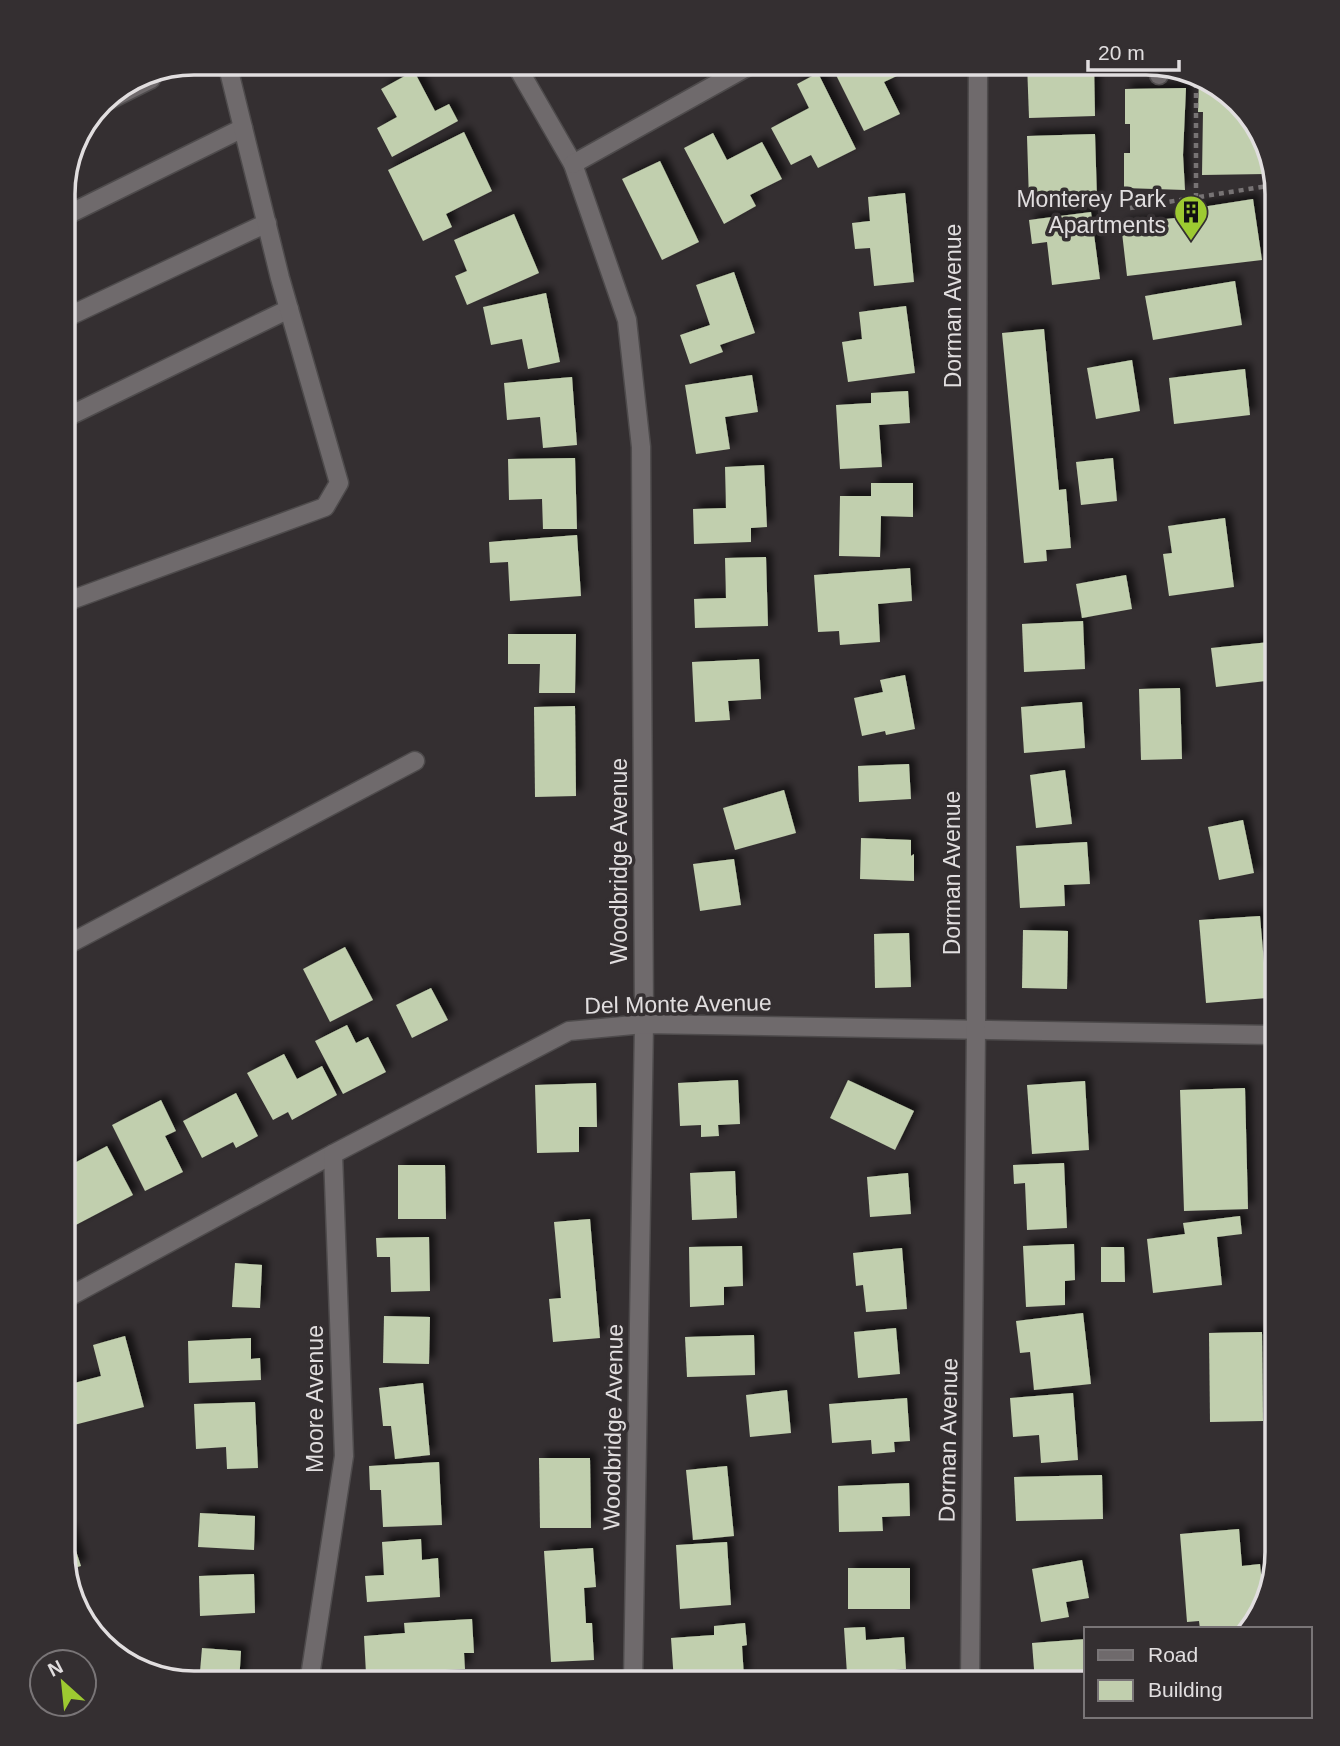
<svg xmlns="http://www.w3.org/2000/svg" width="1340" height="1746" font-family="Arial,sans-serif">
	<style>
		.building { fill: #c1cfae; filter: url(#shadow) }
		.lines { fill: none; stroke-linecap: round; stroke-linejoin: round }
		.lane-casing { stroke: #4e4b4c; stroke-width: 21 }
		.street-casing { stroke: #4e4b4c; stroke-width: 21 }
		.path { stroke: #777374; stroke-width: 4.5; stroke-dasharray: 5 5; stroke-linecap: butt }
		.lane { stroke: #6f6a6c; stroke-width: 18 }
		.street { stroke: #6f6a6c; stroke-width: 18 }
		.labels { text-anchor: middle; dominant-baseline: central; stroke-width: 7; stroke-linejoin: round; paint-order: stroke }
		.poi-label { font-size: 23px; fill: #e1dedf; stroke: #342f31; text-anchor: end }
		.street-label { font-size: 23px; fill: #e1dedf; stroke: #342f31 }
		.rim { fill: none; stroke: #e1dedf; stroke-width: 3.5 }
	</style>
	<defs>
		<filter id="shadow"><feDropShadow dx="6" dy="-6" stdDeviation="3.5" flood-color="#0009"/></filter>
	</defs>
	<rect width="100%" height="100%" fill="#342f31"/>
	<!-- building -->
	<g class="building">
		<polygon points="366,63 389,63 371,72"/>
		<polygon points="845,63 909,63 912,69 884,82 900,114 864,131 833,69"/>
		<polygon points="1027,63 1094,63 1095,116 1029,118"/>
		<polygon points="414,71 435,111 449,104 458,121 392,157 377,128 397,117 381,89"/>
		<polygon points="818,73 856,149 818,168 811,155 791,165 771,128 809,108 797,84"/>
		<polygon points="1199,77 1211,80 1255,122 1265,156 1265,174 1202,175 1203,112 1198,112"/>
		<polygon points="1186,88 1183,155 1185,190 1124,188 1124,153 1130,153 1130,124 1125,124 1125,89"/>
		<polygon points="464,132 492,191 446,214 452,227 423,241 388,170"/>
		<polygon points="713,133 727,160 762,142 782,179 750,195 756,206 724,224 684,148"/>
		<polygon points="1095,134 1097,199 1029,201 1027,136"/>
		<polygon points="660,161 699,242 662,260 622,179"/>
		<polygon points="905,193 914,282 874,286 870,248 855,249 852,223 870,221 868,197"/>
		<polygon points="1253,199 1262,260 1127,276 1121,224 1184,217 1183,210"/>
		<polygon points="1091,212 1100,279 1052,285 1047,242 1032,244 1029,220"/>
		<polygon points="514,214 539,273 467,305 455,276 467,271 454,240"/>
		<polygon points="734,272 755,333 720,345 723,352 690,364 680,335 710,325 696,285"/>
		<polygon points="1235,281 1242,325 1153,340 1145,296"/>
		<polygon points="546,293 560,362 528,369 522,339 491,345 483,307"/>
		<polygon points="906,306 915,373 848,382 842,342 862,339 859,312"/>
		<polygon points="1044,329 1059,490 1066,489 1071,548 1046,550 1047,561 1024,563 1002,333"/>
		<polygon points="1132,360 1140,411 1096,419 1087,368"/>
		<polygon points="1245,369 1250,415 1174,424 1169,378"/>
		<polygon points="752,375 758,412 725,417 730,449 696,454 685,385"/>
		<polygon points="572,377 577,445 543,448 540,417 507,420 504,383"/>
		<polygon points="908,391 910,423 879,425 882,467 840,469 836,405 871,403 871,393"/>
		<polygon points="575,458 577,529 543,529 542,499 509,500 508,459"/>
		<polygon points="1113,458 1117,501 1081,505 1076,462"/>
		<polygon points="764,465 767,527 751,528 751,542 694,544 693,509 726,508 725,467"/>
		<polygon points="871,483 913,483 913,517 881,516 880,557 839,556 840,496 871,496"/>
		<polygon points="1225,518 1234,587 1169,596 1163,554 1172,553 1168,526"/>
		<polygon points="577,535 581,596 510,601 508,562 490,563 489,542"/>
		<polygon points="766,557 768,626 695,628 694,599 726,598 725,558"/>
		<polygon points="910,568 912,601 878,604 880,642 840,645 839,631 818,632 814,575"/>
		<polygon points="1126,575 1132,609 1082,618 1076,584"/>
		<polygon points="1083,621 1085,669 1024,672 1022,624"/>
		<polygon points="508,634 576,634 575,693 539,693 540,664 508,664"/>
		<polygon points="1270,642 1274,680 1216,687 1211,648"/>
		<polygon points="759,659 761,699 728,701 730,720 695,722 692,662"/>
		<polygon points="905,675 915,729 886,735 885,731 862,736 854,698 883,692 880,680"/>
		<polygon points="1180,688 1182,759 1141,760 1139,689"/>
		<polygon points="1082,702 1085,748 1024,753 1021,707"/>
		<polygon points="575,706 576,796 535,797 534,707"/>
		<polygon points="909,764 911,799 859,802 858,766"/>
		<polygon points="1065,770 1072,824 1036,828 1030,775"/>
		<polygon points="784,790 796,833 735,850 723,808"/>
		<polygon points="1243,820 1254,873 1219,880 1208,827"/>
		<polygon points="861,838 911,840 911,856 914,854 914,881 860,879"/>
		<polygon points="1087,842 1090,884 1064,885 1065,906 1020,908 1016,846"/>
		<polygon points="734,859 741,905 700,911 693,864"/>
		<polygon points="1260,916 1267,998 1206,1003 1199,920"/>
		<polygon points="1023,930 1068,931 1067,989 1022,988"/>
		<polygon points="909,933 911,987 875,988 874,934"/>
		<polygon points="345,947 373,1000 330,1022 303,969"/>
		<polygon points="431,988 448,1020 412,1038 396,1005"/>
		<polygon points="347,1025 356,1043 368,1037 386,1072 343,1094 315,1041"/>
		<polygon points="284,1054 297,1079 322,1066 337,1095 292,1120 288,1112 273,1120 247,1073"/>
		<polygon points="738,1080 740,1124 718,1125 719,1136 701,1137 701,1125 680,1126 678,1083"/>
		<polygon points="848,1080 914,1111 895,1150 830,1118"/>
		<polygon points="1085,1081 1089,1150 1032,1154 1027,1085"/>
		<polygon points="596,1083 597,1127 579,1127 579,1152 537,1153 535,1085"/>
		<polygon points="1245,1088 1248,1209 1184,1211 1180,1090"/>
		<polygon points="236,1093 258,1136 236,1148 233,1142 202,1158 183,1121"/>
		<polygon points="161,1100 176,1131 165,1136 183,1172 145,1191 112,1125"/>
		<polygon points="107,1146 133,1195 72,1227 63,1211 63,1169"/>
		<polygon points="1064,1163 1067,1228 1027,1230 1025,1183 1014,1184 1013,1165"/>
		<polygon points="398,1165 445,1165 446,1219 398,1219"/>
		<polygon points="735,1171 737,1218 692,1220 690,1173"/>
		<polygon points="908,1173 911,1214 870,1217 867,1177"/>
		<polygon points="1240,1216 1242,1234 1217,1237 1222,1285 1153,1293 1147,1239 1185,1234 1183,1223"/>
		<polygon points="590,1219 600,1338 553,1342 549,1299 561,1298 554,1222"/>
		<polygon points="429,1237 430,1291 391,1292 390,1257 377,1257 376,1238"/>
		<polygon points="1074,1244 1075,1280 1065,1281 1065,1305 1026,1307 1023,1246"/>
		<polygon points="742,1246 743,1286 724,1287 724,1305 690,1307 689,1247"/>
		<polygon points="1101,1247 1124,1247 1125,1282 1101,1282"/>
		<polygon points="902,1248 907,1309 866,1312 863,1285 856,1286 853,1253"/>
		<polygon points="235,1263 262,1265 260,1308 232,1307"/>
		<polygon points="1083,1313 1091,1384 1034,1390 1030,1352 1020,1353 1016,1321"/>
		<polygon points="384,1316 430,1317 429,1364 383,1363"/>
		<polygon points="896,1328 900,1374 858,1378 854,1332"/>
		<polygon points="1262,1332 1263,1421 1210,1422 1209,1333"/>
		<polygon points="754,1335 755,1375 687,1377 685,1337"/>
		<polygon points="125,1336 144,1407 74,1425 63,1386 101,1376 93,1345"/>
		<polygon points="251,1338 251,1359 260,1358 261,1380 189,1383 188,1341"/>
		<polygon points="423,1383 430,1455 395,1459 391,1426 383,1426 379,1388"/>
		<polygon points="787,1390 791,1433 750,1437 746,1395"/>
		<polygon points="1073,1393 1078,1460 1041,1463 1039,1435 1013,1437 1010,1398"/>
		<polygon points="907,1398 910,1441 894,1442 895,1452 872,1454 871,1440 832,1443 829,1404"/>
		<polygon points="255,1402 258,1468 227,1469 226,1447 196,1449 194,1404"/>
		<polygon points="539,1458 590,1458 591,1528 540,1528"/>
		<polygon points="439,1462 442,1525 383,1527 381,1490 370,1490 369,1466"/>
		<polygon points="727,1466 734,1536 693,1540 686,1470"/>
		<polygon points="1102,1475 1103,1519 1016,1521 1014,1477"/>
		<polygon points="909,1483 910,1516 882,1517 883,1531 839,1532 838,1486"/>
		<polygon points="200,1513 255,1516 254,1550 198,1547"/>
		<polygon points="1239,1529 1242,1566 1260,1564 1264,1602 1260,1617 1242,1620 1243,1629 1200,1629 1199,1621 1187,1622 1180,1534"/>
		<polygon points="69,1530 81,1566 68,1570 63,1552 63,1532"/>
		<polygon points="421,1539 422,1560 438,1558 440,1597 367,1602 365,1576 384,1575 382,1542"/>
		<polygon points="727,1542 731,1605 680,1609 676,1545"/>
		<polygon points="593,1548 596,1587 584,1588 586,1623 592,1623 594,1660 551,1662 544,1551"/>
		<polygon points="1082,1560 1089,1598 1066,1602 1069,1617 1041,1622 1032,1569"/>
		<rect x="848" y="1568" width="62" height="41"/>
		<polygon points="254,1574 255,1613 200,1616 199,1576"/>
		<polygon points="472,1619 474,1653 464,1653 465,1669 366,1674 364,1636 405,1633 404,1623"/>
		<polygon points="745,1623 747,1645 742,1646 744,1677 674,1682 671,1638 714,1635 714,1626"/>
		<polygon points="865,1627 866,1640 904,1637 906,1669 847,1674 844,1628"/>
		<polygon points="1086,1639 1086,1678 1035,1682 1032,1643"/>
		<polygon points="202,1648 241,1651 239,1683 199,1683"/>
	</g>
	<g class="lines">
		<!-- lane casing -->
		<g class="lane-casing">
			<g id="lane">
				<polyline points="1159,65 1159,75"/>
				<polyline points="101,104 151,79"/>
				<polyline points="63,217 243,128"/>
				<polyline points="63,319 267,223"/>
				<polyline points="63,419 289,309"/>
				<polyline points="63,603 325,507 339,483 280,278 227,63"/>
			</g>
		</g>
		<!-- street casing -->
		<g class="street-casing">
			<g id="street">
				<polyline points="515,63 573,164 627,320 641,447 644,1024 633,1683"/>
				<polyline points="573,164 754,63"/>
				<polyline points="63,947 415,761"/>
				<polyline points="63,1300 333,1154 569,1031 644,1024 1277,1035"/>
				<polyline points="309,1683 344,1456 333,1154"/>
				<polyline points="970,1683 976,1028 978,63"/>
			</g>
		</g>
		<!-- path -->
		<g class="path">
			<polyline points="1196,198 1196,76"/>
			<polyline points="1130,208 1274,185"/>
		</g>
		<!-- lane -->
		<use href="#lane" class="lane"/>
		<!-- street -->
		<use href="#street" class="street"/>
	</g>
	<!-- icons -->
	<defs>
		<g id="building-pin" transform="scale(1.75)"><path d="M0 17L-7.5 6A9.5 9.5 0 1 1 7.5 6Z" fill="#9dca31" stroke="#342f31"/><path d="M-4-6H4V6H1V3H-1V6H-4ZM-2.5-4.3h1.7v1.8h-1.7ZM.8-4.3h1.7v1.8H.8ZM-2.5-1h1.7V.8h-1.7ZM.8-1h1.7V.8H.8Z" fill="#111"/></g>
	</defs>
	<g fill-rule="evenodd">
		<use href="#building-pin" x="1191" y="212"/>
	</g>
	<g class="labels">
		<!-- poi labels -->
		<g class="poi-label">
			<text x="1166" y="199">Monterey Park<tspan x="1166" dy="26">Apartments</tspan></text>
		</g>
		<!-- street labels -->
		<g class="street-label">
			<text transform="translate(953 306) rotate(-90)">Dorman Avenue</text>
			<text transform="translate(619 861) rotate(-90)">Woodbridge Avenue</text>
			<text transform="translate(952 873) rotate(-90)">Dorman Avenue</text>
			<text transform="translate(678 1004) rotate(-1)">Del Monte Avenue</text>
			<text transform="translate(315 1399) rotate(-90)">Moore Avenue</text>
			<text transform="translate(613 1427) rotate(-89)">Woodbridge Avenue</text>
			<text transform="translate(948 1440) rotate(-89)">Dorman Avenue</text>
		</g>
	</g>
	<!-- crop -->
	<path d="M0 0H1340V1746H0ZM194 75H1146A119 119 0 0 1 1265 194V1552A119 119 0 0 1 1146 1671H194A119 119 0 0 1 75 1552V194A119 119 0 0 1 194 75Z" fill="#342f31" fill-rule="evenodd"/>
	<path class="rim" d="M194 75H1146A119 119 0 0 1 1265 194V1552A119 119 0 0 1 1146 1671H194A119 119 0 0 1 75 1552V194A119 119 0 0 1 194 75Z"/>
	<!-- legend -->
	<rect x="1084" y="1627" width="228" height="91" fill="#342f31" stroke="#797577" stroke-width="2"/>
	<rect x="1098" y="1650" width="35" height="10" fill="#6f6a6c" stroke="#797577" stroke-width="2"/>
	<text x="1148" y="1662" font-size="21" fill="#e1dedf">Road</text>
	<rect x="1098" y="1680" width="35" height="21" fill="#c1cfae" stroke="#797577" stroke-width="2"/>
	<text x="1148" y="1697" font-size="21" fill="#e1dedf">Building</text>
	<!-- north arrow -->
	<g transform="translate(63 1683) rotate(333)"><circle r="33" fill="#342f31" stroke="#797577" stroke-width="2"/>
	<path d="M0-5L12 26L0 18L-12 26Z" fill="#9dca31"/>
	<text y="-10" font-size="19" font-weight="bold" text-anchor="middle" fill="#e1dedf">N</text>
	</g>
	<!-- scale -->
	<path d="M1088 60v10h91v-10" fill="none" stroke="#e1dedf" stroke-width="3.5"/>
	<text x="1098" y="60" font-size="21" fill="#e1dedf" stroke="#342f31" stroke-width="5" paint-order="stroke">20 m</text>
</svg>
